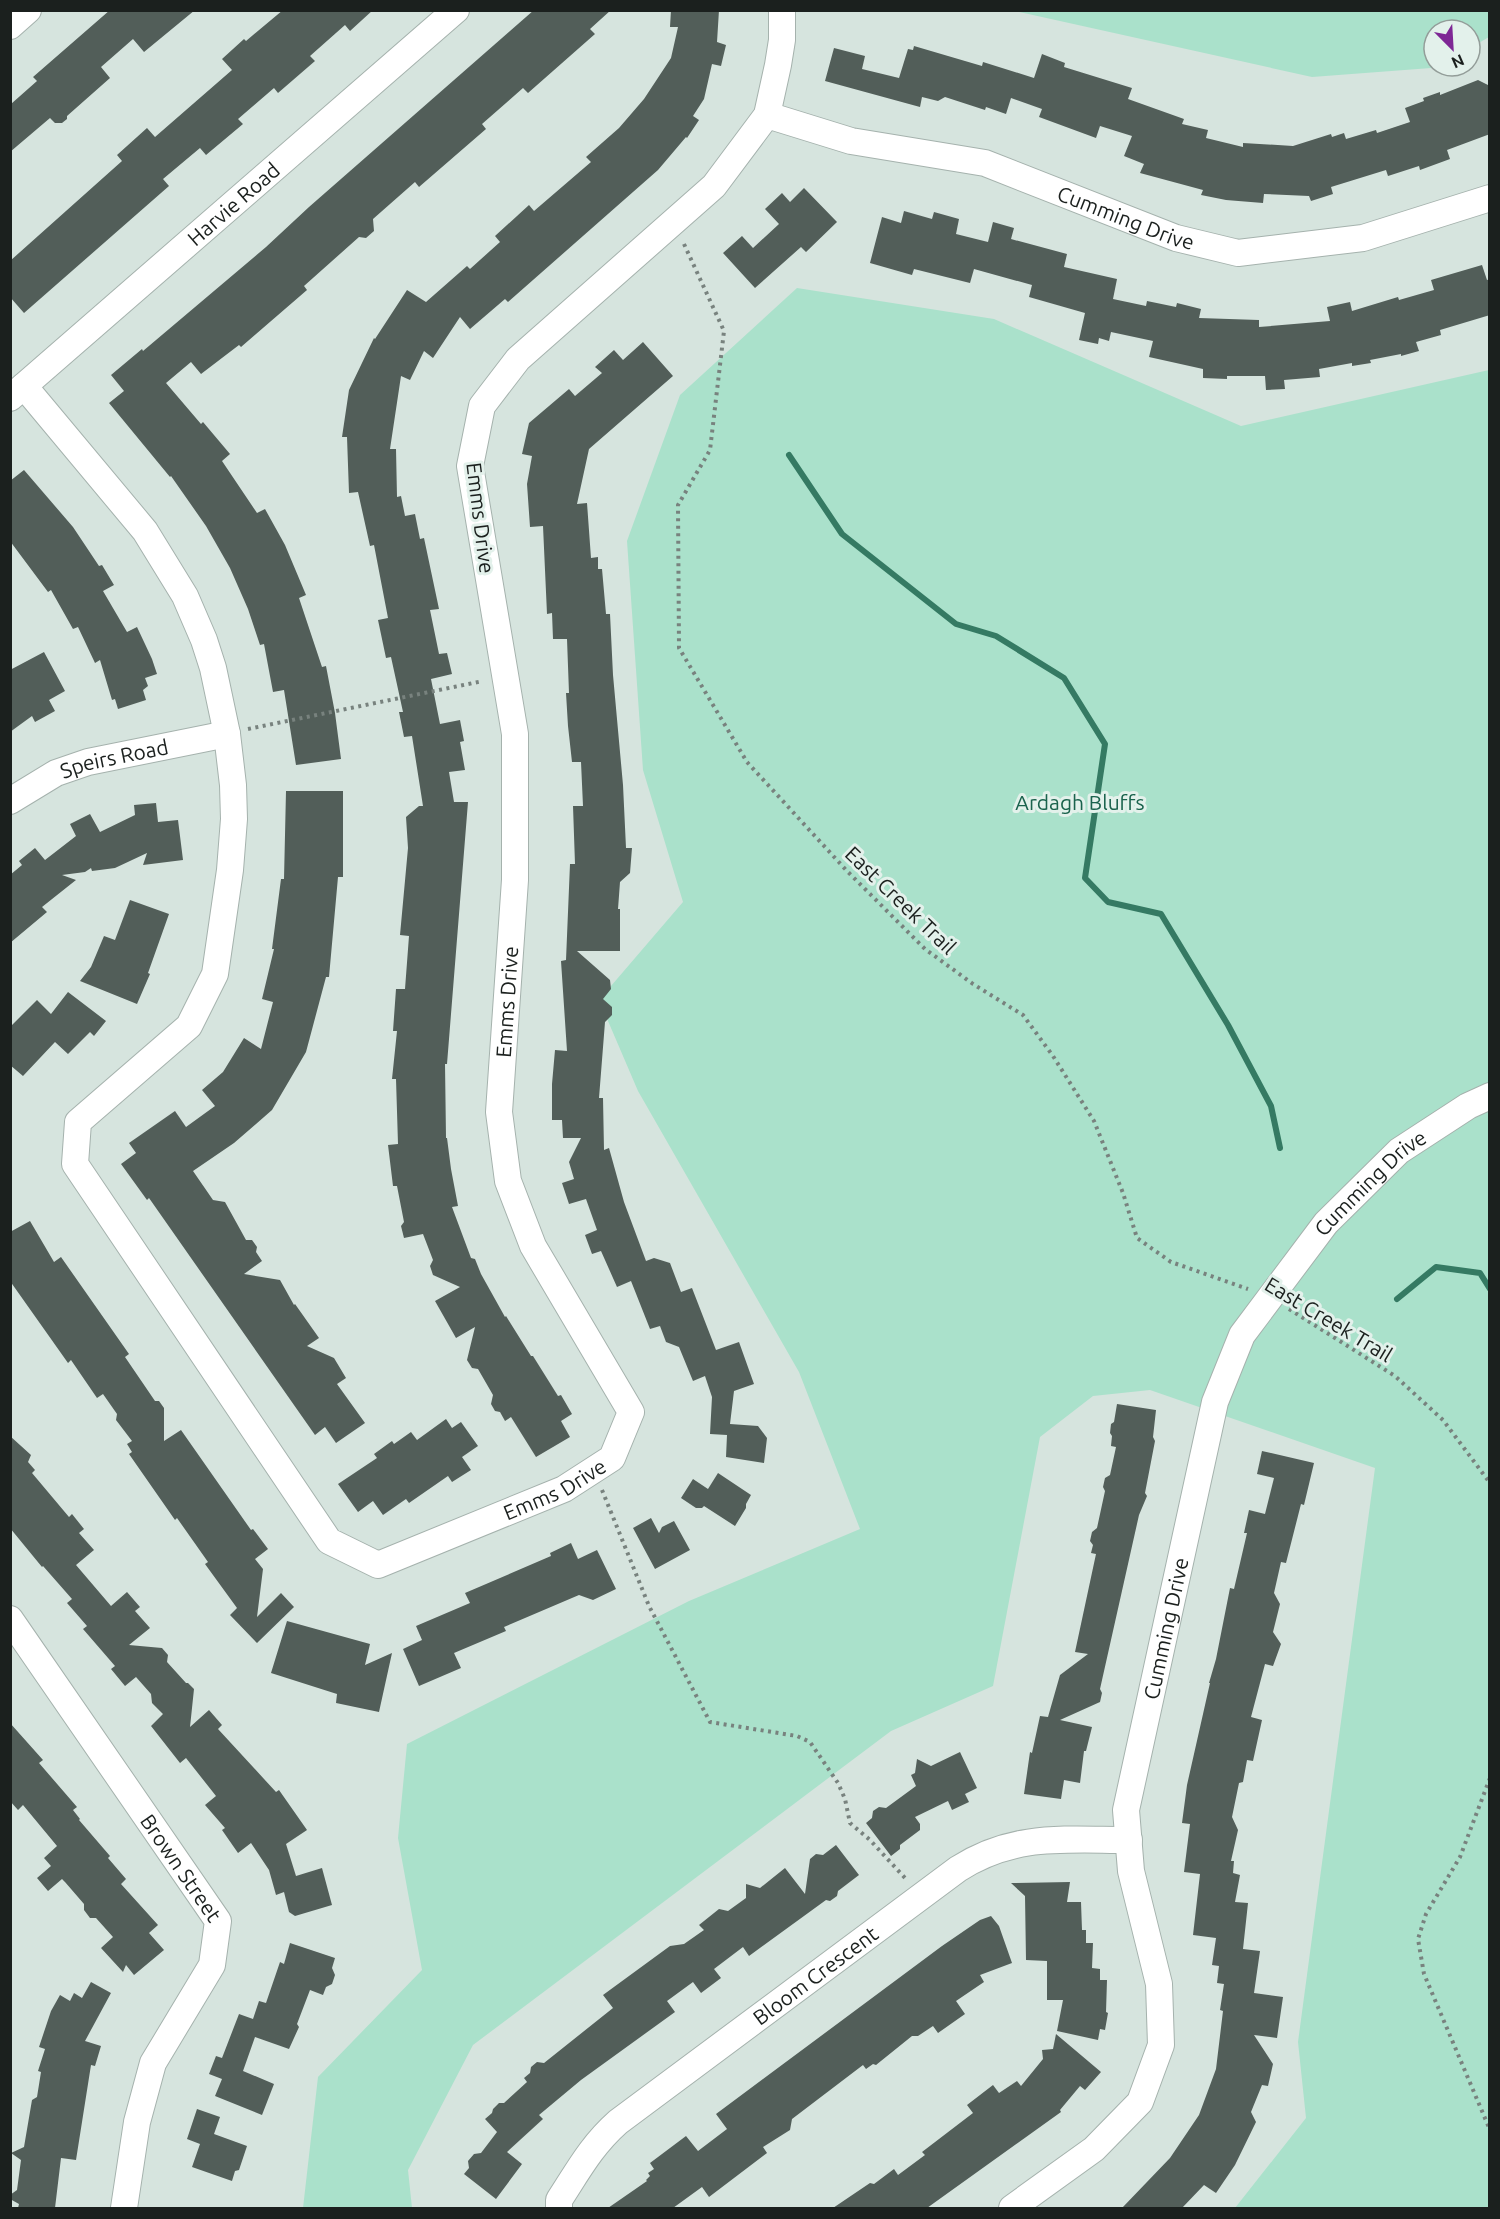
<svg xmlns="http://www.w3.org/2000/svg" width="1500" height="2219" font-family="Ubuntu,sans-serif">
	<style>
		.green { fill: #aae1cb }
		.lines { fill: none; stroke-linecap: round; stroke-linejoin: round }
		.stream { stroke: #357a63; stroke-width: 6 }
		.building { fill: #525e59 }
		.street-casing { stroke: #a5b2ad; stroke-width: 28 }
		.path { stroke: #78827e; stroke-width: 4; stroke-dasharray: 3 4.5; stroke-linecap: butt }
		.street { stroke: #fff; stroke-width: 26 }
		.labels { text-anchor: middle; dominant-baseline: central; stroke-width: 6; stroke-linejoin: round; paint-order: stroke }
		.street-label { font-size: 21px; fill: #1b201e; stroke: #e3f1eb }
		.park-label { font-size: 21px; fill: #1a634d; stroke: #e3f1eb }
	</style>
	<rect width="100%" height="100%" fill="#d6e4de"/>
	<!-- green -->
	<g class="green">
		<polygon points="1015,11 1489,11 1489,37 1470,48 1470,30 1434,30 1435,66 1431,68 1312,77"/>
		<polygon points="797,288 994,319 1241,426 1489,370 1489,2208 1235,2208 1306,2118 1298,2042 1375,1468 1150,1390 1093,1396 1040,1437 993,1686 891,1731 473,2045 408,2170 412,2208 303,2208 318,2077 422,1970 398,1838 407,1744 689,1601 860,1529 799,1372 638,1091 599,1000 683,902 643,770 627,541 680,395"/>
	</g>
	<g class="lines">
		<!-- stream -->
		<g class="stream">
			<polyline points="789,455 842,534 956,624 996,636 1064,678 1105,744 1085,878 1108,902 1161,914 1228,1025 1271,1106 1280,1148"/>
			<polyline points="1397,1299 1436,1267 1480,1273 1490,1289"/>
		</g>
	</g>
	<!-- building -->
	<g class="building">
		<polygon points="110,10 195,10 144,52 133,39 101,67 110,78 67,116 67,119 62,123 55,123 50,118 10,152 11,104 37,81 33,77"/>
		<polygon points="283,10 373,10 350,31 345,25 310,56 315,61 278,93 274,88 238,119 243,124 206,155 200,148 163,179 169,186 24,313 10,297 10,261 122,161 117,155 147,128 155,137 232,70 222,59 244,39 246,41"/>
		<polygon points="534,10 611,10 590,29 595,34 528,93 523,88 482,124 486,129 419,187 415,182 373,219 374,231 366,238 359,237 304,286 307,290 241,347 239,345 201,374 191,362 166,383 201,424 203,422 230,454 222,461 257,513 265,509 285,545 306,595 299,598 322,667 326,666 335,713 341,759 296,765 284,690 273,692 264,644 260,645 248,609 230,568 206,526 171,476 170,477 109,403 124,391 111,375 142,349 143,351 266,247 309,207"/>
		<polygon points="671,10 719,10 717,42 726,45 721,66 712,64 704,99 693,116 699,120 687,138 686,137 658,170 508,302 505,299 470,329 460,317 433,358 424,351 410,380 401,376 390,449 396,449 397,497 401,496 405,516 415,514 420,539 424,538 439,609 430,610 439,654 447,653 452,674 431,679 440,724 460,720 464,741 460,742 465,770 449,772 454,802 468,802 447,1064 445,1064 446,1138 447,1138 451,1169 458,1206 452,1207 471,1258 475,1259 481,1274 505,1317 506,1316 531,1356 533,1356 558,1396 561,1395 572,1414 561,1421 570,1437 536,1457 511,1417 505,1421 500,1412 495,1411 491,1404 493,1395 478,1369 472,1368 467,1360 475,1327 456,1338 435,1301 460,1287 433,1275 430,1266 433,1260 423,1234 404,1238 401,1226 404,1222 397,1186 393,1186 388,1145 398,1144 396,1079 392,1079 397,1031 393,1031 396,989 405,989 409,936 400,935 408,848 406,817 419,806 423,806 412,736 404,737 399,712 403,712 391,657 386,658 378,620 388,618 374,545 370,546 358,492 349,493 347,437 342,437 349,390 374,338 375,339 407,290 426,302 467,266 470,269 500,242 495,236 529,205 534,211 591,162 586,157 619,128 644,99 671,58 678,27 670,27"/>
		<polygon points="914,46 982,66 983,62 1034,78 1042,54 1065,63 1064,67 1132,88 1128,99 1184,119 1182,124 1208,130 1206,138 1243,147 1243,143 1293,146 1331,134 1332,137 1344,133 1346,139 1376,130 1377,133 1410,122 1405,108 1424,101 1423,98 1440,92 1440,95 1478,80 1490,86 1490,134 1447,150 1450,159 1420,170 1419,166 1388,176 1386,170 1331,187 1333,194 1311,201 1309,196 1264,194 1263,203 1226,200 1201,195 1203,190 1140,173 1144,164 1124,156 1132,136 1100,126 1096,138 1039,117 1042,109 1011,98 1006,114 986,107 985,110 945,97 938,101 922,97 920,107 825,81 834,48 865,56 862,69 899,78 908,49 913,50"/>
		<polygon points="804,188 837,222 806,252 801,247 755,288 723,253 742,236 753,248 779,224 765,209 782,193 790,202"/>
		<polygon points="904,211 932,219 934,212 959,219 956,234 988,242 993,222 1014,228 1011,239 1067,254 1064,267 1117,279 1113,299 1146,306 1147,301 1176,307 1177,303 1201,309 1199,318 1259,320 1259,327 1330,321 1327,307 1350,302 1352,311 1398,297 1399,300 1434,290 1431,280 1482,265 1487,280 1490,279 1490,315 1440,330 1441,335 1416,342 1419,351 1401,356 1401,354 1370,360 1371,363 1352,366 1352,363 1319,369 1320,377 1284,380 1285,389 1266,390 1265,376 1227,376 1227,379 1203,378 1203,369 1149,357 1153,341 1111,332 1109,341 1099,338 1098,344 1079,340 1085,313 1029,297 1032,285 974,269 970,283 914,269 912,275 870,263 882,217 901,223"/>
		<polygon points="643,342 673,376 589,449 577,504 587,503 591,558 598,557 598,569 602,569 606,614 610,614 613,675 623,785 626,848 632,848 630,873 620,882 618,909 620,909 620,951 577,951 610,980 611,989 603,999 612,1007 612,1015 605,1022 599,1098 603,1098 604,1150 609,1148 624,1202 646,1261 654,1258 670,1263 681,1292 692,1288 716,1350 739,1342 754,1384 734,1391 730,1424 758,1426 767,1438 764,1463 726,1457 727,1435 710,1434 712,1397 705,1376 693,1381 679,1347 666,1342 660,1326 650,1329 631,1281 617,1287 601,1251 592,1254 585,1235 597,1230 586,1199 569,1204 562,1183 574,1179 569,1162 581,1138 563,1138 562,1120 552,1120 552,1084 555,1050 567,1051 561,961 566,960 570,864 575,864 573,806 583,806 581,762 572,762 568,726 566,693 569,693 567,639 553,639 552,613 547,614 543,526 530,527 527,484 532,456 522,454 529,423 569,389 575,396 602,373 595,367 614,350 623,360"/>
		<polygon points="24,470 73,527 99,566 102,565 114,585 103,591 127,632 137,627 152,659 157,674 145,678 148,686 143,690 146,700 118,709 115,699 112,700 100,660 95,663 78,627 73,629 51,590 48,592 10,541 10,481"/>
		<polygon points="44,652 65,691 49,700 55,711 35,722 32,716 10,732 10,670"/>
		<polygon points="286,791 343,791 343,877 338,877 329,977 326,977 306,1052 272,1110 234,1143 193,1171 213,1200 225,1202 246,1240 252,1240 257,1247 256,1252 262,1261 244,1274 280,1280 294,1305 295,1304 319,1338 307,1346 334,1358 346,1378 337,1384 365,1423 336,1443 325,1427 315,1435 149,1198 147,1200 121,1164 136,1153 129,1143 175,1111 186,1127 215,1106 202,1090 223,1072 244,1038 261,1049 273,1002 262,999 274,949 272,949 281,879 284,879"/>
		<polygon points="156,803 158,822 178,820 183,860 143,865 147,853 115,868 92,871 91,868 85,872 62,875 76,880 42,907 47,912 10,943 10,875 22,865 19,861 35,848 45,860 76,836 70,824 90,814 100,832 135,815 134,805"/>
		<polygon points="130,900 169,914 148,973 150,974 137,1004 80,981 91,967 104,936 115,940"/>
		<polygon points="68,992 106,1021 94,1036 90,1032 68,1054 55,1042 23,1076 10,1065 10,1027 37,1000 51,1014"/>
		<polygon points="30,1221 54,1262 61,1257 129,1354 125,1357 155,1401 159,1401 164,1408 164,1441 181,1430 251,1530 253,1529 268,1549 255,1559 263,1569 257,1617 281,1593 294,1607 257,1643 230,1615 237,1608 205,1564 208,1562 177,1518 175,1520 129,1454 132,1452 127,1444 132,1441 116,1420 117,1414 103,1394 97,1398 71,1360 68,1363 10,1281 10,1232"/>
		<polygon points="1117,1404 1156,1410 1153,1437 1155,1441 1145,1493 1147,1496 1139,1515 1100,1689 1102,1693 1100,1702 1060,1720 1092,1727 1086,1751 1084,1751 1080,1783 1064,1780 1061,1799 1024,1794 1030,1752 1032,1753 1040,1716 1048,1717 1060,1675 1088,1654 1075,1652 1096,1554 1091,1553 1093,1545 1090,1541 1092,1532 1097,1528 1105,1491 1103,1487 1105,1478 1110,1475 1116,1447 1111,1446 1112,1436 1110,1433 1111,1424 1114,1422"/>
		<polygon points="446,1419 452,1428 461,1422 478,1446 462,1457 471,1470 452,1482 448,1476 409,1503 406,1499 383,1515 373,1501 358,1512 338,1484 377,1458 374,1454 392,1441 394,1444 411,1432 417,1440"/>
		<polygon points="10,1436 31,1455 28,1462 35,1470 32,1473 69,1517 72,1514 84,1529 79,1533 94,1550 76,1565 111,1606 127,1592 140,1607 135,1611 150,1628 129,1645 162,1648 168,1655 167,1662 186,1683 188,1683 194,1689 190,1727 209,1710 222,1725 218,1729 276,1792 279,1790 307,1830 286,1844 296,1876 322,1868 332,1905 295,1916 289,1912 284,1892 276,1895 269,1870 251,1843 238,1853 222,1830 225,1828 205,1805 216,1796 186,1758 180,1763 151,1726 163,1714 152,1703 151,1694 136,1677 125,1686 111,1669 115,1666 83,1629 87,1626 67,1603 72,1599 43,1566 42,1567 10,1528"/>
		<polygon points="1262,1451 1314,1463 1304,1505 1301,1504 1286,1563 1281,1562 1274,1593 1280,1604 1273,1632 1281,1644 1273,1666 1265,1664 1251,1717 1262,1720 1253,1761 1247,1760 1243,1782 1239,1783 1232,1817 1238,1830 1231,1861 1234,1861 1233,1873 1240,1875 1235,1902 1248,1903 1243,1949 1260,1951 1254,1993 1283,1997 1277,2038 1254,2035 1273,2064 1268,2086 1262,2085 1251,2112 1256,2122 1235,2165 1216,2193 1204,2185 1182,2208 1122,2208 1170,2158 1199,2115 1216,2069 1223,2011 1220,2010 1224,1984 1217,1983 1219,1966 1212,1965 1216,1938 1193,1935 1200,1874 1184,1872 1190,1824 1182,1823 1187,1785 1210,1683 1209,1683 1216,1659 1230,1588 1234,1589 1247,1533 1244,1533 1249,1510 1265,1514 1274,1478 1257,1474"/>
		<polygon points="718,1473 751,1495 746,1504 746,1508 735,1526 704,1506 702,1508 696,1508 681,1498 693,1479 708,1489"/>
		<polygon points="651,1518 659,1533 662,1527 674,1521 690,1550 655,1569 633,1528"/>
		<polygon points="571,1543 578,1559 597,1550 616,1589 593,1600 579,1595 504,1627 506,1631 454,1653 461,1668 419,1686 403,1649 422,1640 416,1626 470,1603 465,1593 551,1556 550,1553"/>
		<polygon points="287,1621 370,1644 365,1665 392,1653 379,1712 336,1703 337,1694 271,1673"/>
		<polygon points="10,1723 43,1760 39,1763 77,1807 73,1810 80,1819 79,1820 110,1856 108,1858 126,1879 121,1884 158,1925 149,1933 164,1950 134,1975 126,1965 123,1972 101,1948 113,1937 96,1918 90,1918 84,1910 84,1904 65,1882 62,1879 48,1891 37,1878 51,1866 44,1858 57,1846 23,1805 18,1810 10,1801"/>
		<polygon points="960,1752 977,1788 965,1794 969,1802 952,1810 948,1801 915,1817 920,1824 920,1830 900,1845 900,1849 891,1856 866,1823 872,1818 873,1811 879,1807 886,1808 916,1786 911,1775 915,1773 917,1759 931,1766"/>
		<polygon points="836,1845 859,1875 838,1891 837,1896 830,1901 826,1900 749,1956 743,1947 714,1969 721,1978 701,1993 693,1982 667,2001 675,2012 581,2080 539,2115 543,2119 507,2152 522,2164 496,2199 464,2174 469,2168 468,2161 474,2154 481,2153 497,2132 485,2119 492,2113 493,2109 499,2103 504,2103 527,2082 524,2078 530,2073 531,2067 537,2062 544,2063 613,2008 603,1995 670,1946 684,1944 704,1930 699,1925 719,1909 728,1911 746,1898 746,1884 760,1888 785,1868 805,1894 810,1859 816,1854 823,1855"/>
		<polygon points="1070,1882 1067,1902 1081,1902 1082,1930 1086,1930 1086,1943 1093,1943 1092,1968 1100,1969 1100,1980 1107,1980 1106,2012 1108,2013 1105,2030 1100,2029 1098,2040 1057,2031 1063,2000 1047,2000 1047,1961 1026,1960 1025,1896 1011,1883"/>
		<polygon points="991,1916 999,1926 1012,1963 980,1975 984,1982 956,2001 965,2014 938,2033 933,2026 918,2036 912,2036 876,2065 873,2064 866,2069 863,2065 792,2119 790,2130 763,2147 767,2153 709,2197 702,2187 673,2208 608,2208 647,2181 646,2180 650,2176 648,2173 654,2169 650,2163 686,2136 698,2151 727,2129 716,2114 942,1946 980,1920"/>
		<polygon points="290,1943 335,1958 332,1968 335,1975 332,1984 326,1987 323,1995 310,1990 297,2024 299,2027 289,2049 255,2037 243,2071 274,2084 262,2115 215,2096 222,2079 209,2074 216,2056 222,2058 239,2014 253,2019 259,2001 266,2003 280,1962 284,1964"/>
		<polygon points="91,1982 111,1993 85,2041 101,2046 95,2066 91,2065 76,2160 61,2158 55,2208 18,2208 19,2204 10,2199 10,2195 17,2190 21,2160 11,2153 24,2147 32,2100 37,2097 41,2072 38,2071 45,2049 39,2047 51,2011 60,1995 70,2001 74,1993 82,1998"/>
		<polygon points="1056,2034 1101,2072 1085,2090 1080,2086 1060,2110 1061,2112 927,2208 833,2208 870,2183 874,2184 894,2169 898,2175 925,2155 922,2152 973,2113 967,2105 993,2085 999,2093 1017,2081 1021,2086 1043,2059 1042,2050 1053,2049"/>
		<polygon points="197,2109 220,2117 214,2134 247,2146 239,2170 235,2171 232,2181 192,2167 200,2144 187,2139"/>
	</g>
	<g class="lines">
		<!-- street casing -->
		<g class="street-casing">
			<g id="street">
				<polyline points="10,26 28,10"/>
				<path id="s1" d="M767,115L851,141L985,163L1176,238L1238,253L1363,238L1490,198"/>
				<path id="s2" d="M24,386L145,531L185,596L204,640L213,668L227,734L233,785L234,819L230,870L215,974L189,1026L78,1122L75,1164L329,1541L378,1565L564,1489L612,1458L631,1412L533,1246L508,1181L499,1112L515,880V734L470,466L482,406L518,359L714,186L767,115L778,65L782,40V10"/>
				<path id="s3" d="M10,398L456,10"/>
				<path id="s4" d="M10,801L56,773L88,762L227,734"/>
				<path id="s5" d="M10,1619L218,1921L212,1965L153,2063L137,2122L124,2208"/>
				<path id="s6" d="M559,2208V2200C578,2171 591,2146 618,2122L958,1869C1014,1833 1065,1840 1129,1840"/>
				<path id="s7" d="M1012,2208L1094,2149L1140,2102L1161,2045L1159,1984L1131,1871L1126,1810L1215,1402L1242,1335L1326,1223L1399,1151L1468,1106L1490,1096"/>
			</g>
		</g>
		<!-- path -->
		<g class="path">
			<polyline points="684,244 724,331 710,450 678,505 679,648 747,762 847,871 925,949 973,984 1023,1015 1053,1056 1094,1121 1123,1193 1137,1238 1171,1262 1248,1289"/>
			<polyline points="248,729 483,681"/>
			<polyline points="1289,1309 1395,1376 1443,1420 1490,1483"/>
			<polyline points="602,1490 649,1606 710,1722 797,1736 810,1742 838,1783 845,1799 850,1823 870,1840 906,1879"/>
			<polyline points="1490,1778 1460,1857 1426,1914 1418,1939 1424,1974 1490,2130"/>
		</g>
		<!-- street -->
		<use href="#street" class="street"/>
	</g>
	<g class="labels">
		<!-- street labels -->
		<g class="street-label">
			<text stroke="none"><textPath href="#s3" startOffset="296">Harvie Road</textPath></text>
			<text stroke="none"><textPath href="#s1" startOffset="375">Cumming Drive</textPath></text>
			<text transform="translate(481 518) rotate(83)">Emms Drive</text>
			<text stroke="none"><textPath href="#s4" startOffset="114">Speirs Road</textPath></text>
			<text transform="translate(901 900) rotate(44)">East Creek Trail</text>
			<text stroke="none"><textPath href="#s2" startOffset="2158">Emms Drive</textPath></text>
			<text stroke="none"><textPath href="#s7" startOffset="1156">Cumming Drive</textPath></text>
			<text transform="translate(1329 1319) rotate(31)">East Creek Trail</text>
			<text stroke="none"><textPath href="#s2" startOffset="1600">Emms Drive</textPath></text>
			<text stroke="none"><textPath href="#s7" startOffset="652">Cumming Drive</textPath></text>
			<text stroke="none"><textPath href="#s5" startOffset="302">Brown Street</textPath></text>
			<text stroke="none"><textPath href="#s6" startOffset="352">Bloom Crescent</textPath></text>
		</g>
		<!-- park labels -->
		<g class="park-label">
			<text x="1080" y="802">Ardagh Bluffs</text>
		</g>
	</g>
	<!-- border -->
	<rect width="1500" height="2219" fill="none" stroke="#1b201e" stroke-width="24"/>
	<!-- north arrow -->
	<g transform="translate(1452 48) rotate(156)"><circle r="28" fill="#e3f1eb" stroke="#939d99" stroke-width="1.5"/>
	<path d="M0-4.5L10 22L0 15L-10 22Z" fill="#7e2795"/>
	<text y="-9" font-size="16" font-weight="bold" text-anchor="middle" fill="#1b201e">N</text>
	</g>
</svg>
